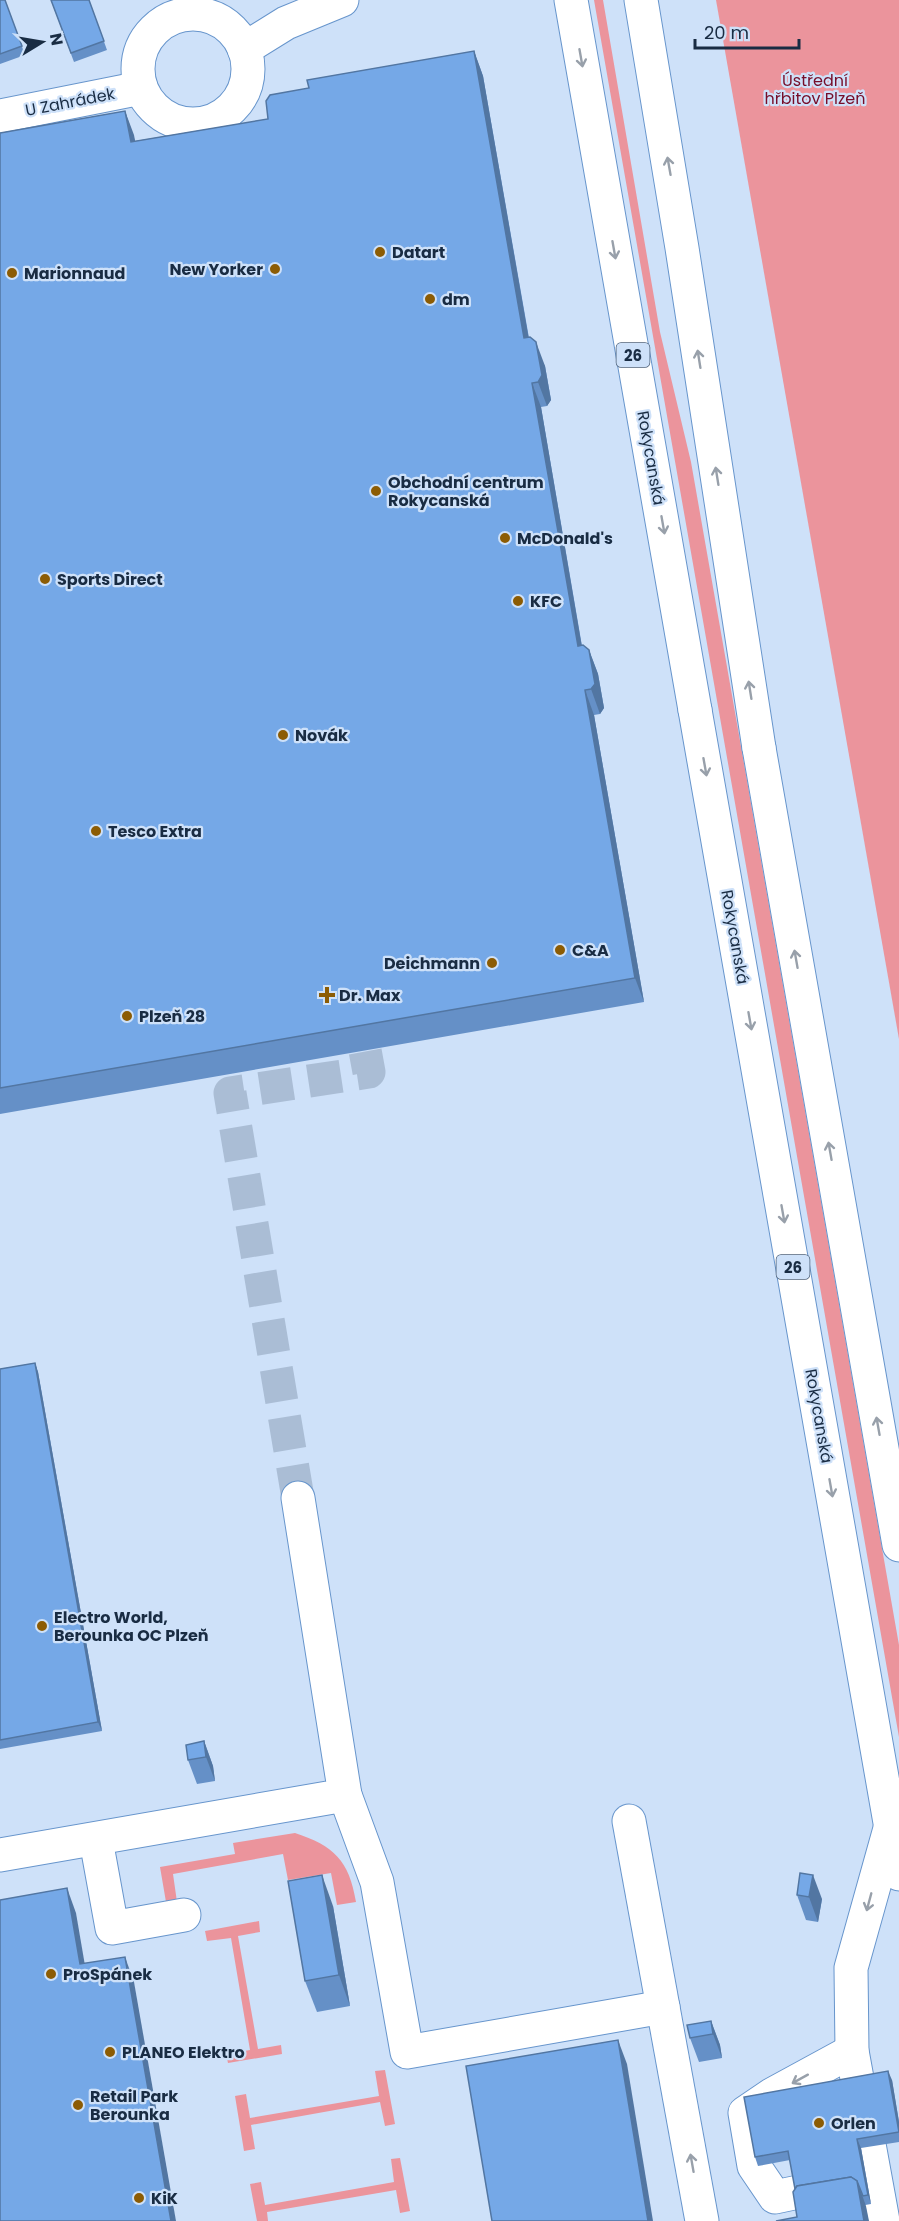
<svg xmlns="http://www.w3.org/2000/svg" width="899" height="2221" font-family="Poppins,sans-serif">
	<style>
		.green { fill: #eb949c }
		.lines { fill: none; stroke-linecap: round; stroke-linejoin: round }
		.minor-tunnel { stroke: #aabdd5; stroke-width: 33; stroke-dasharray: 33 16; stroke-linecap: butt }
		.minor-casing { stroke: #6795cc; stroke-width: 35 }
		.major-casing { stroke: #6795cc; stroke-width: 35 }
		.highway-casing { stroke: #6795cc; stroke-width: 35 }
		.minor { stroke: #fff; stroke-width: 33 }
		.major { stroke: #fff; stroke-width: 33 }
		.highway { stroke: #fff; stroke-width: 33 }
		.wall { fill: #6590c7 }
		.shaded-wall { fill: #5276a2 }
		.building { fill: #75a8e7; stroke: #5276a2; stroke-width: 1.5 }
		.oneway { stroke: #98a0aa }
		.poi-dot { fill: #8c5c04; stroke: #cee1f9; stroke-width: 2 }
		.labels { text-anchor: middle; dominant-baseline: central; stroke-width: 4.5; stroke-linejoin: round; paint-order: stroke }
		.shield { fill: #cee1f9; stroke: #4f627a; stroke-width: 1.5 }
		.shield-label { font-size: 15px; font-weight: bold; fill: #192c43 }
		.park-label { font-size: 16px; fill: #760d29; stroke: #cee1f9 }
		.street-label { font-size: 16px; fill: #192c43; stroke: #cee1f9 }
		.poi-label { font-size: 16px; font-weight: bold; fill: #192c43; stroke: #cee1f9; text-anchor: start }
	</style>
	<rect width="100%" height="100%" fill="#cee1f9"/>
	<!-- green -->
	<g class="green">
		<polygon points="594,0 603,0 660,332 691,462 899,1645 899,1737"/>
		<polygon points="716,0 899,0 899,1039"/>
		<path d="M295,1833C334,1846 349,1860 356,1902L337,1905L331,1873L288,1880L283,1854L173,1874L177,1902H166L160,1867L235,1854L233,1843Z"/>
		<polygon points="259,1921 260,1932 238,1936 258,2049 281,2045 282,2054 228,2063 226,2054 250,2050 231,1938 207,1941 205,1931"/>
		<polygon points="385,2070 395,2124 385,2126 380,2102 251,2125 255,2149 244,2151 235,2096 246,2094 250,2118 379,2096 375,2071"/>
		<polygon points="400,2158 410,2211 400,2213 396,2190 267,2212 268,2221 257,2221 250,2184 261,2182 265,2205 394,2182 391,2159"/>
	</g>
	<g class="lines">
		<!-- minor-tunnel -->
		<polyline class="minor-tunnel" points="298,1498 230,1093 369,1072 357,1007"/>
		<!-- minor casing -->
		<g class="minor-casing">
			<g id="minor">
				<circle cx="193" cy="69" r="55"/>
				<polyline points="244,49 286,23 342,0"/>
				<polyline points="0,116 141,88"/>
				<polyline points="345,1795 377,1882 407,2052 663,2007"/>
				<polyline points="629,1821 702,2221"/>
				<polyline points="96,1840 112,1928 184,1915"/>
				<polyline points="0,1855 345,1795 298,1498"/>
				<polyline points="836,2184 775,2197 754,2166 745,2113 773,2094 852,2051"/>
				<polyline points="883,2221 852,2051 851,1968 891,1825"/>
			</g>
		</g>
		<!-- major casing -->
		<g class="major-casing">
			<g id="major">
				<polyline points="571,0 695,710"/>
				<polyline points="641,0 682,248 759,748"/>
			</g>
		</g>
		<!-- highway casing -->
		<g class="highway-casing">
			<g id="highway">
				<polyline points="695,710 899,1874"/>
				<polyline points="759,748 899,1545"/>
			</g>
		</g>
		<!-- minor -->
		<use href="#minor" class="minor"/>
		<!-- major -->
		<use href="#major" class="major"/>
		<!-- highway -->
		<use href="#highway" class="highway"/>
	</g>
	<!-- wall -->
	<g class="wall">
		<polygon points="0,0 5,0 25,55 0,64"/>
		<polygon points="51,0 89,0 107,50 74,62"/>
		<polygon points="474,51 483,76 529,338 545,366 551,400 547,406 541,407 582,646 589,650 598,674 604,708 600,714 594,715 644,1002 0,1114 0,133 125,111 135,141 268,119 309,88"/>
		<polygon points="35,1363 38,1372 102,1731 0,1749 0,1369"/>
		<polygon points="204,1741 213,1766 215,1781 197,1784 188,1760"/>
		<polygon points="797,1895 822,1899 818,1922 806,1920"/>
		<polygon points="333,1906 350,2006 317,2012 305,1981"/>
		<polygon points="711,2021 720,2045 722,2058 699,2062 690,2038"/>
		<polygon points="892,2080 899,2122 899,2142 861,2148 871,2204 797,2217 795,2189 790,2160 758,2166 755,2157"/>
	</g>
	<!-- shaded-wall -->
	<g class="shaded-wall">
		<polygon points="474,51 483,76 533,363 524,338"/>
		<polygon points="125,111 134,135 140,166 131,142"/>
		<polygon points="536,342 545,366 551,400 547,406 538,382"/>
		<polygon points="532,383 541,407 586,671 578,646"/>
		<polygon points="589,650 598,674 604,708 600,714 591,689"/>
		<polygon points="585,690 594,715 644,1002 635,978"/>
		<polygon points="35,1363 38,1372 102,1731 98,1722"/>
		<polygon points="204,1741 213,1766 215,1781 206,1757"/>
		<polygon points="322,1875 333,1906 350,2006 339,1975"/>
		<polygon points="813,1875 822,1899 818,1922 809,1897"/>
		<polygon points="67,1888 76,1913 89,1989 80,1964"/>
		<polygon points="125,1957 134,1982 176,2221 171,2221"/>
		<polygon points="711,2021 720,2045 722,2058 713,2034"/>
		<polygon points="618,2040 627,2064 653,2221 648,2221"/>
		<polygon points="888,2071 892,2080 899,2122 899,2132"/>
		<polygon points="857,2139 861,2148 871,2204 868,2195"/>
		<polygon points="857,2181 866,2206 869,2221 864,2221"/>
	</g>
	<!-- building -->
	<g class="building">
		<polygon points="0,0 5,0 22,46 0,54"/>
		<polygon points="51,0 89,0 104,41 71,53"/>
		<polygon points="474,51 524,338 530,337 536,342 542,375 538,382 532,383 578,646 583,645 589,650 595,684 591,689 585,690 635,978 0,1088 0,133 125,111 131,142 268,119 266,101 270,95 309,88 307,80"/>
		<polygon points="35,1363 98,1722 0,1740 0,1369"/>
		<polygon points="204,1741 206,1757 188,1760 186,1745"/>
		<polygon points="800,1873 813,1875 809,1897 797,1895"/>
		<polygon points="322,1875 339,1975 305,1981 288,1881"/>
		<polygon points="67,1888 80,1964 125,1957 171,2221 0,2221 0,1900"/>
		<polygon points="711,2021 713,2034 690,2038 687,2025"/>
		<polygon points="618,2040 648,2221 492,2221 466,2066"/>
		<polygon points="888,2071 899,2132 857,2139 868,2195 863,2196 857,2181 851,2177 797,2186 795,2189 788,2151 755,2157 744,2097"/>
		<polygon points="851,2177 857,2181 864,2221 776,2221 797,2217 793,2192 797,2186"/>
	</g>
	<!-- one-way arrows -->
	<defs><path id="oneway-shaft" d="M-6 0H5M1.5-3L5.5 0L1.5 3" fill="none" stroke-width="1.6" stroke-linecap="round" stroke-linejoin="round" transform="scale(1.5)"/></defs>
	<g class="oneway">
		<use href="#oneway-shaft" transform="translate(581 58) rotate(80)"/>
		<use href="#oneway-shaft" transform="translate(669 166) rotate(-100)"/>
		<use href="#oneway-shaft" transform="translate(614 250) rotate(80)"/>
		<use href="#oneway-shaft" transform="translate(699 359) rotate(-99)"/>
		<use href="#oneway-shaft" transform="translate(717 476) rotate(-99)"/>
		<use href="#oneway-shaft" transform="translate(663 525) rotate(80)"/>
		<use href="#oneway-shaft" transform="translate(750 690) rotate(-99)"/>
		<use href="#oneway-shaft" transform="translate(705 767) rotate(80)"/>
		<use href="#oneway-shaft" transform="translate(796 959) rotate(-100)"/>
		<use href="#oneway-shaft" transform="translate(750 1021) rotate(80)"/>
		<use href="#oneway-shaft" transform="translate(830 1151) rotate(-100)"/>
		<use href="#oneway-shaft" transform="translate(783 1214) rotate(80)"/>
		<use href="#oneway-shaft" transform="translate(878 1426) rotate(-100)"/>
		<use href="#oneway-shaft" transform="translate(831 1488) rotate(80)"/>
		<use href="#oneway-shaft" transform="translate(869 1902) rotate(105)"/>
		<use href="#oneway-shaft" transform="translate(800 2079) rotate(151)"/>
		<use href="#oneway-shaft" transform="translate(692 2163) rotate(-100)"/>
	</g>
	<!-- markers -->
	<g class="poi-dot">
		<circle cx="380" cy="252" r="6"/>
		<circle cx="275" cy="269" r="6"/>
		<circle cx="12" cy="273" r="6"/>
		<circle cx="430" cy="299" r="6"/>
		<circle cx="376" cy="491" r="6"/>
		<circle cx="505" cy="538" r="6"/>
		<circle cx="45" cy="579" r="6"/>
		<circle cx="518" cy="601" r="6"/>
		<circle cx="283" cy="735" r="6"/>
		<circle cx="96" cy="831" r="6"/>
		<circle cx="560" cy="950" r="6"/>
		<circle cx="492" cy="963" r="6"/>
		<path d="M324 986h6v6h6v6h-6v6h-6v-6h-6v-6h6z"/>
		<circle cx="127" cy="1016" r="6"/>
		<circle cx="42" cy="1626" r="6"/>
		<circle cx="51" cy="1974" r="6"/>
		<circle cx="110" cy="2052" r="6"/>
		<circle cx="78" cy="2105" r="6"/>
		<circle cx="819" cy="2123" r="6"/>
		<circle cx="139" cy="2198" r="6"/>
	</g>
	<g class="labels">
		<!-- shield labels -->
		<g class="shield">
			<rect x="616.5" y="343" width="33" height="24" rx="4.5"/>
			<rect x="776.5" y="1255" width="33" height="24" rx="4.5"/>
		</g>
		<g class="shield-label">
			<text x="633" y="355">26</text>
			<text x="793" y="1267">26</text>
		</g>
		<!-- park labels -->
		<g class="park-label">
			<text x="815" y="80">Ústřední<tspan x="815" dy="18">hřbitov Plzeň</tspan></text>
		</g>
		<!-- street labels -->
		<g class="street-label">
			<text transform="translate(70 102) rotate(-11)">U Zahrádek</text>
			<text transform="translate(651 458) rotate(80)">Rokycanská</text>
			<text transform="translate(735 937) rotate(80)">Rokycanská</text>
			<text transform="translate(819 1416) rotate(80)">Rokycanská</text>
		</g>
		<!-- poi labels -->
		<g class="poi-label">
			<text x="392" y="252">Datart</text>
			<text x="263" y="269" text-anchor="end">New Yorker</text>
			<text x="24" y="273">Marionnaud</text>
			<text x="442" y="299">dm</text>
			<text x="388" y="482">Obchodní centrum<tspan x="388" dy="18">Rokycanská</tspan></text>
			<text x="517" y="538">McDonald's</text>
			<text x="57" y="579">Sports Direct</text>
			<text x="530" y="601">KFC</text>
			<text x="295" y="735">Novák</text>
			<text x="108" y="831">Tesco Extra</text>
			<text x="572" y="950">C&amp;A</text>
			<text x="480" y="963" text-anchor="end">Deichmann</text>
			<text x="339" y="995">Dr. Max</text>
			<text x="139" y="1016">Plzeň 28</text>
			<text x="54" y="1617">Electro World,<tspan x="54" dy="18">Berounka OC Plzeň</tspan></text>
			<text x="63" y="1974">ProSpánek</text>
			<text x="122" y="2052">PLANEO Elektro</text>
			<text x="90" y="2096">Retail Park<tspan x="90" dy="18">Berounka</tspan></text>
			<text x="831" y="2123">Orlen</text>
			<text x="151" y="2198">KiK</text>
		</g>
	</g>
	<!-- north arrow -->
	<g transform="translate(42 42) rotate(79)" stroke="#cee1f9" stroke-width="4.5" paint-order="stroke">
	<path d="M0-4.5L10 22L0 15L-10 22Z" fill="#192c43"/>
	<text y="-9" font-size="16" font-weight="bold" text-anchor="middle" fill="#192c43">N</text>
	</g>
	<!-- scale -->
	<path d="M695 39v9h104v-9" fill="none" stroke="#192c43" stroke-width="3"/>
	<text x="704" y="39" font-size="18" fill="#192c43" stroke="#cee1f9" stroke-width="4.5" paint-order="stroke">20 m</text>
</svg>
